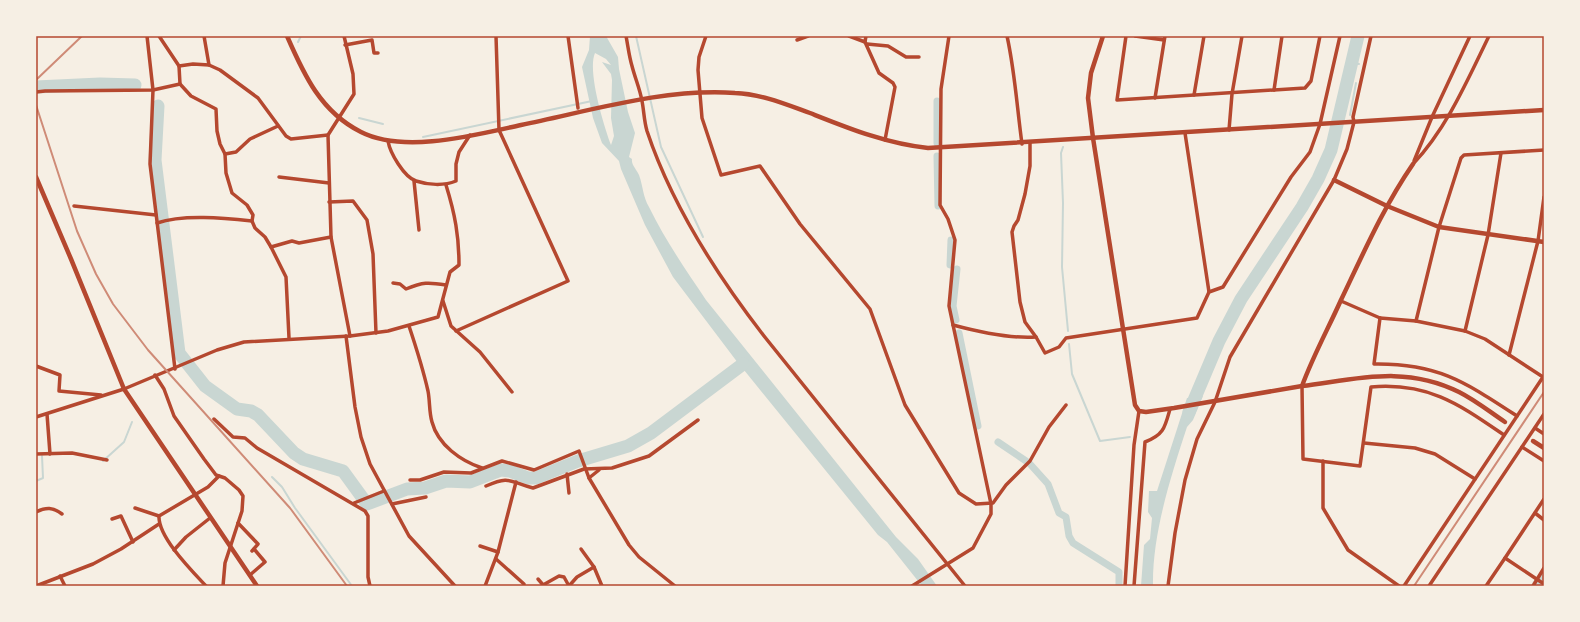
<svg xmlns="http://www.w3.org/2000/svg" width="1580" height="622" font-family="'Work Sans',sans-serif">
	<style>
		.water { fill: #c9d6d2; fill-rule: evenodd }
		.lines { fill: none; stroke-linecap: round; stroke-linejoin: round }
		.stream { stroke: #c9d6d2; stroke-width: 2 }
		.canal { stroke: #c9d6d2; stroke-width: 7 }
		.river { stroke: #c9d6d2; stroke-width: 13 }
		.minor { stroke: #b5482f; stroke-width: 3.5 }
		.tertiary { stroke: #b5482f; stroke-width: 4.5 }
		.rail { stroke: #cf8b77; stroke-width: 2 }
		.neatline { fill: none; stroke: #b5482f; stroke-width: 1.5 }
	</style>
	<rect width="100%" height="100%" fill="#f6efe4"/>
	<!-- water -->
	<g class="water">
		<path d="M590,36H606L618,57L619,69L628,112L635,133L629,157L632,159C631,165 637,170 639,175C643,186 643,197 649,207C665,240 686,270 706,300L896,537L918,559L937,586H922L887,542L878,535L744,370L731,377L727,371L738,363L673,277L645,225L621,169L619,161L602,143L593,118L582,67L589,50ZM595,53L606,59L611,65L602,62L611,74L612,80L611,118L614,136L611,145C604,126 587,71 595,53Z"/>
		<path d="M1203,396L1193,420L1187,427C1171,476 1152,534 1153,586H1141L1144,545L1150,539L1152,518L1148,512L1149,491H1157L1187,398Z"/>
	</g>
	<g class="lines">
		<!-- stream -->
		<g class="stream">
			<polyline points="636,36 661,147 703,237"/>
			<polyline points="298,42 301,36"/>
			<polyline points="1351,62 1359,64"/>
			<polyline points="1350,115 1356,83"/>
			<polyline points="359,118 383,124"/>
			<polyline points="423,137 592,101"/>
			<polyline points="1063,147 1061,153 1063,203 1062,267 1068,331"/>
			<polyline points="1069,344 1072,374 1100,441 1130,437"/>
			<polyline points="103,461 124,442 132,422"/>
			<polyline points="272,477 282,487 295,508 352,586"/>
			<polyline points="36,481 43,478 42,456"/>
		</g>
		<!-- canal -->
		<g class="canal">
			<polyline points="937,101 937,143"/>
			<polyline points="937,156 938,206"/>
			<polyline points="950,265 951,240"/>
			<polyline points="956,320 953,306 957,269"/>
			<polyline points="959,333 978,426"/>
			<polyline points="998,442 1026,461"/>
			<polyline points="1030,464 1048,484 1059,513 1066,517 1069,536 1073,543 1119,572 1119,586"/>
		</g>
		<!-- river -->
		<g class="river">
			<polyline points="36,87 100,84 135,85"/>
			<polyline points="158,106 155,160 179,353 205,386 237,409 251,411 258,415 294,453 303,459 343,471 367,504 407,489 425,488 446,481 470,482 501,470 510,471 528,478 536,478 578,461 628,446 651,433 743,364"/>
			<polyline points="1189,412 1219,341 1241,299 1302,207 1318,179 1331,150 1358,36"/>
			<polyline points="1538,586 1544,578"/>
		</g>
		<!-- minor -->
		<g class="minor">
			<polyline points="147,36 153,90 150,164 175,369"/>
			<polyline points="159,36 179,66 180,84 191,96 216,109 217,131 220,144 225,154 226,173 232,193 247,205 253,215 252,221 255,228 265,237 271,247 286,277 289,338"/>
			<polyline points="204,36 209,65"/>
			<polyline points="344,36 353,74 354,94 328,135 331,237 350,336"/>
			<polyline points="568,36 578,108"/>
			<path d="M626,36C628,46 629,56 632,66C635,78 640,89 642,101C644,111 644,121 647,131C672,206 716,274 764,336L965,586"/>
			<polyline points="706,36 699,57 698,70 702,118 721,175 760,166 800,224 870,309 905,405 959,493 976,504 993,503 1006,485 1030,461 1049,427 1066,405"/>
			<polyline points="849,36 865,42 866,36"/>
			<path d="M1007,36C1015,72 1017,108 1022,144"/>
			<polyline points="1126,36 1117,100 1305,88 1311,81 1320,36"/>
			<polyline points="1135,36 1164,40"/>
			<polyline points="797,40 808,36"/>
			<polyline points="865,42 879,73 893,83 895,87 885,140"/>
			<polyline points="867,44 888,46 906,57 919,57"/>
			<polyline points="345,45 372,40 374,53 378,53"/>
			<polyline points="179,66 193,64 209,65 220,70 258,98 286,136 291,139 328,135"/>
			<polyline points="1274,90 1282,36"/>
			<polyline points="36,92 45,91 153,90 180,84"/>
			<polyline points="1194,95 1204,36"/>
			<polyline points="1155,98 1165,36"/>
			<polyline points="1229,130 1232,94 1242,36"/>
			<polyline points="1185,133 1209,292"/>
			<path d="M388,141C390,153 404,177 416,181C428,185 444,186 456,181V164L459,152L470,135"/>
			<polyline points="1030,143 1030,166 1025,194 1018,220 1014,226 1012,232 1020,302 1025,322 1036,337 1045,353 1059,347 1066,338 1197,318 1209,292 1223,287 1291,177 1310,152 1320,124 1340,36"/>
			<polyline points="225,154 236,152 250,139 278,126"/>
			<polyline points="1414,161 1432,117 1470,36"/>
			<path d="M1413,164C1447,128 1467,81 1489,36"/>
			<polyline points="279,177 329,183"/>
			<polyline points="414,181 419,230"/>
			<polyline points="329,202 353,201 367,220 373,254 376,333"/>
			<polyline points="74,206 156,215"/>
			<path d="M157,223C183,214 224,218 252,221"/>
			<polyline points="271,247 292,241 299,243 331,237"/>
			<path d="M393,283L400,284L406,289C423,282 428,282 446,285"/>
			<polyline points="443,301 451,326 480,352 512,392"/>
			<polyline points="1341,301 1380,318 1416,321 1465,331 1485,339 1543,377 1404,586"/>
			<path d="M1380,318L1374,364C1438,363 1465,382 1517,416"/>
			<polyline points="1416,321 1439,227 1461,158 1464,155 1544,150"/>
			<path d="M953,325C979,332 1009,339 1036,337"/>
			<path d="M409,326C416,347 423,369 428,391C430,401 429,412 432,422C438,445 461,461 482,468"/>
			<polyline points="456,331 568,281 499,130 496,36"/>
			<polyline points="1465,331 1488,235 1501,153"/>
			<polyline points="346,336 355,407 361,437 370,464 409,536 455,586"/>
			<polyline points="1509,355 1538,241 1544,197"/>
			<polyline points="36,366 60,375 59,391 101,395"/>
			<polyline points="155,375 164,389 174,416 204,459 216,475 225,478 239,490 243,496 242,511 225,563 223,586"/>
			<path d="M1302,386L1303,459L1360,466L1371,387C1429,382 1460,405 1504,435"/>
			<polyline points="47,414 50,454"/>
			<path d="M36,417L124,389L217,350L244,342L350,336L388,331L438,317L450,272L459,265C459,236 455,214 446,185"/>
			<polyline points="214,419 233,437 245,438 257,448 365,511 368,516 368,577 370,586"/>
			<polyline points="1535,428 1544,434"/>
			<polyline points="1364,443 1415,448 1435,454 1475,479"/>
			<polyline points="1522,447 1544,461"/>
			<polyline points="36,454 72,453 107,460"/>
			<polyline points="1323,461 1323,508 1348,550 1399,586"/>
			<polyline points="567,474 569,493"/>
			<polyline points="589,478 599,470"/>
			<polyline points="410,480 420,480 444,472 471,473 502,461 534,470 579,451 589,478 629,545 639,557 675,586"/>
			<path d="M486,486C511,475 509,482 533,488L584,469L612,468L649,456L698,420"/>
			<polyline points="354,503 384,491"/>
			<polyline points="392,504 426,497"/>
			<polyline points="135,508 159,516"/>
			<path d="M36,512C46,507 53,507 62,514"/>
			<polyline points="1535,513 1544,520"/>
			<polyline points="112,519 121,516 133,542"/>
			<polyline points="238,523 258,544 252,551"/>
			<polyline points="480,546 498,552"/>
			<polyline points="581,549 594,567 602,586"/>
			<polyline points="174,550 186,537 210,518"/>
			<polyline points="1505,558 1544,499"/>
			<polyline points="496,559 524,584"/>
			<polyline points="250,575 265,562 254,549"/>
			<polyline points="60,576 65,586"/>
			<polyline points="538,579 544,586"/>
			<polyline points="543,585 559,576 564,577 569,586"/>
			<polyline points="36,586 93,564 121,549 159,524"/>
			<path d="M206,586C192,571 158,537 159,516L208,487L219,476"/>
			<polyline points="485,586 498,552 516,482"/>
			<polyline points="569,586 577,577 594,567"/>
			<polyline points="912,586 973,548 991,514 991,504 949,306 955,240 948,219 940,205 941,89 949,36"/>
			<polyline points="1125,586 1134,445 1139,411"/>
			<path d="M1134,586L1145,442C1164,435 1165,427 1170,409"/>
			<polyline points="1168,586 1175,533 1185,480 1197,439 1215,402 1230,357 1334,180 1347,149 1354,122 1353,117 1371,36"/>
			<polyline points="1429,586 1544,414"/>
			<polyline points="1486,586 1505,558 1544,584"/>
			<polyline points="1533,586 1544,568"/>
		</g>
		<!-- tertiary -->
		<g class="tertiary">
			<path d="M287,36C304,75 321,112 361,132C404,154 475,135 521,125C590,111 663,88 735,93C761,94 785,104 810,113C848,128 887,144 928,148L1544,110"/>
			<path d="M1103,36L1091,73L1088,98L1093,138L1135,405L1139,411L1146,412L1174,408L1302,386C1313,356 1328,329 1341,300C1363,254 1384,206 1413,164"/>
			<polyline points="36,177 71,259 124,389 257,586"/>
			<polyline points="1334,180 1387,206 1439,227 1544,242"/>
			<path d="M1302,386C1358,379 1405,365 1459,392C1475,400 1490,412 1505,422"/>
			<polyline points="1533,441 1544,448"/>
		</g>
		<!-- rail -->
		<g class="rail">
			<polyline points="36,80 82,36"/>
			<polyline points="36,105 77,231 96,274 113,304 148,350 290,508 347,586"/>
			<polyline points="1414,586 1544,392"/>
		</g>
	</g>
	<!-- border -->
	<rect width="1580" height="622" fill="none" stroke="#f6efe4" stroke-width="74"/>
	<rect x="37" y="37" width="1506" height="548" class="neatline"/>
</svg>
